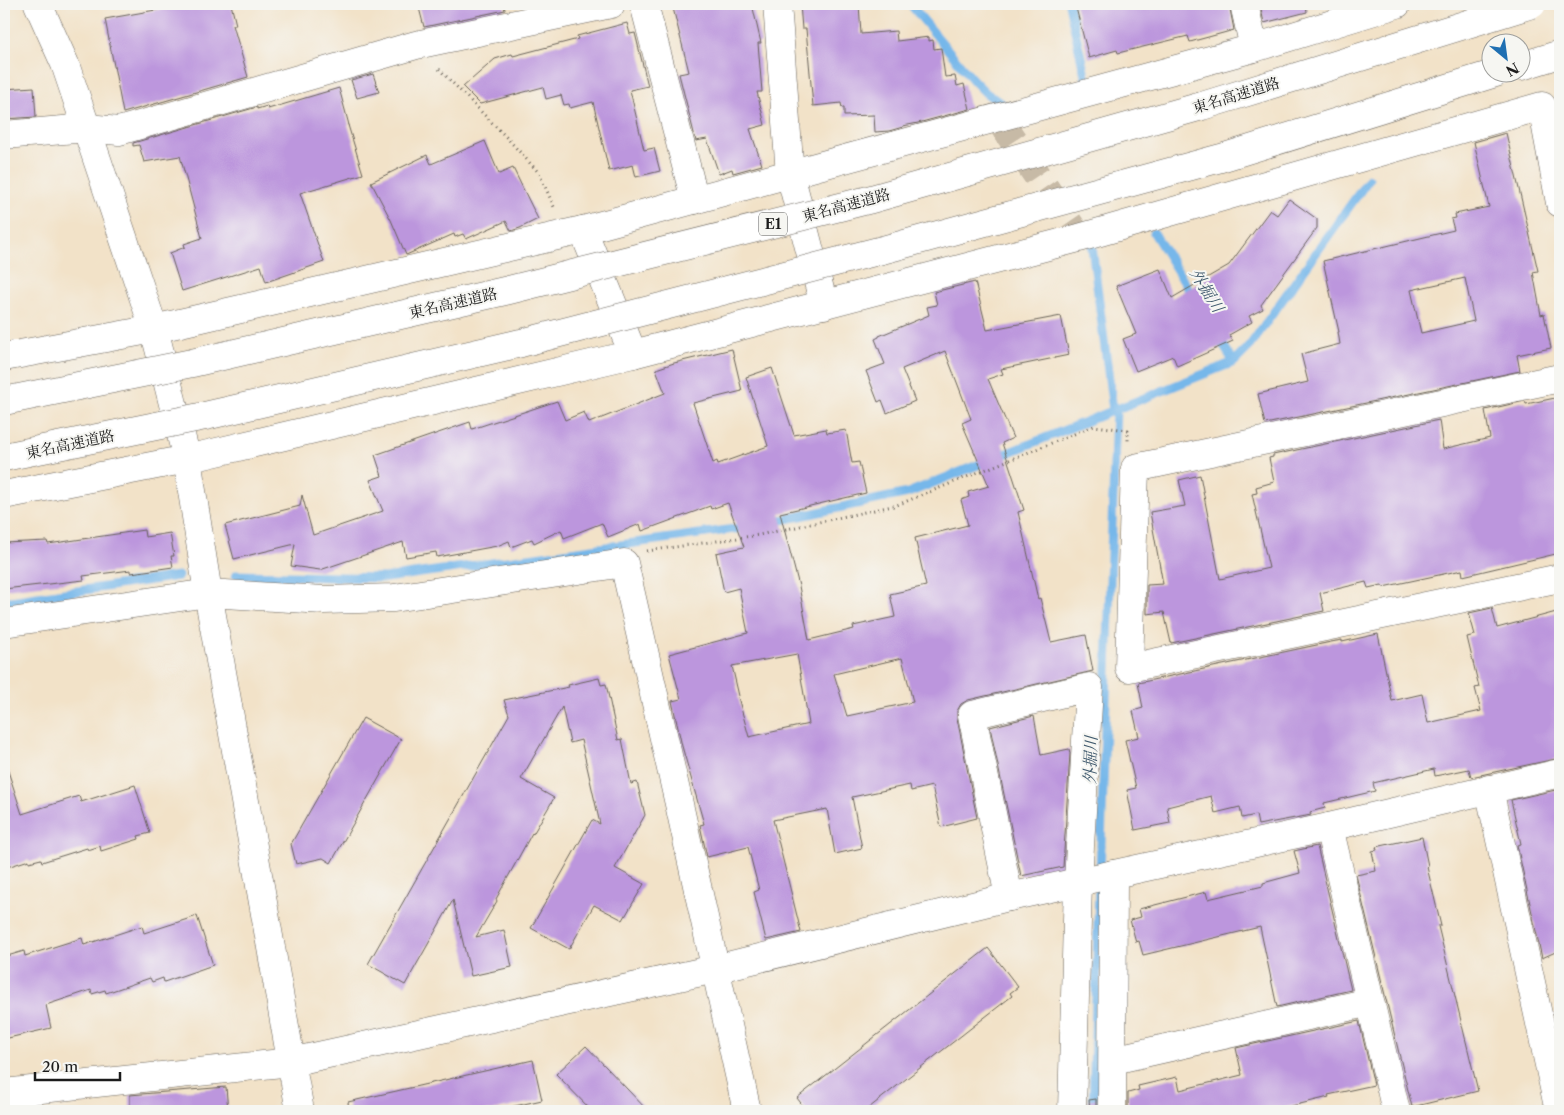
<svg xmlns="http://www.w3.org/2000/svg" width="1564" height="1115" font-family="'Libre Caslon Text','Noto Serif JP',serif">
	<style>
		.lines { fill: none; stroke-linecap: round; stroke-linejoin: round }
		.stream { stroke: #76b7ea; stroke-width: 9 }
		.building { fill: #bc96dd; fill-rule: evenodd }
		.street-tunnel { stroke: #c7baa6; stroke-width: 28; stroke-dasharray: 28 14; stroke-linecap: butt }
		.street-casing { stroke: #676158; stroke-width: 29 }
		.secondary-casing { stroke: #676158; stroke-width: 29 }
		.highway-casing { stroke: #676158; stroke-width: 29 }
		.path { stroke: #676158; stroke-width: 3; stroke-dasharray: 1 4; stroke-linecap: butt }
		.street { stroke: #fff; stroke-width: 28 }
		.secondary { stroke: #fff; stroke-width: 28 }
		.highway { stroke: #fff; stroke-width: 28 }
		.highway-bridge-casing { stroke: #676158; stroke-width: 29; stroke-linecap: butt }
		.highway-bridge { stroke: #fff; stroke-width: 28 }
		.labels { text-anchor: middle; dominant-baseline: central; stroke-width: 4; stroke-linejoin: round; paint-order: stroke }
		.shield { fill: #f6f6f2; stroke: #5d5d5c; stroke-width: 1 }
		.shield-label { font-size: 14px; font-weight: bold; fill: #1c1c1c }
		.street-label { font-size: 15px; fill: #1c1c1c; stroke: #f6f6f2 }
		.water-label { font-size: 16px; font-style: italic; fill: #405a6e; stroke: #f6f6f2 }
	</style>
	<rect width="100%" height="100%" fill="#f6f6f2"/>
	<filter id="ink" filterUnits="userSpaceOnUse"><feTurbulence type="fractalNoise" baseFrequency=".02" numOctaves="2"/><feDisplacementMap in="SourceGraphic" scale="10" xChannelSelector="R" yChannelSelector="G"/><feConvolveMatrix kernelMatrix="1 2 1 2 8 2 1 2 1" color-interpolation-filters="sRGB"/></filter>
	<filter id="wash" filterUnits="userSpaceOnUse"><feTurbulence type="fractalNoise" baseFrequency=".0096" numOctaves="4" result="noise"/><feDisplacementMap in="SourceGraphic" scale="20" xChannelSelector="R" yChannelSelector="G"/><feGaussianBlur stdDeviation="1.12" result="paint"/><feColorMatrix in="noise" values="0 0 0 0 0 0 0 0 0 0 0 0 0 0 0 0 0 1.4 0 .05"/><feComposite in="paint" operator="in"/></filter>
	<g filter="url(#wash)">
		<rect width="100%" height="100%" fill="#f2e2c8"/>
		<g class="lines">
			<!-- stream -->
			<g class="stream">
				<polyline points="910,4 973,80 986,93 1006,107"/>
				<polyline points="1069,4 1087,84"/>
				<polyline points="1154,233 1194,298"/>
				<polyline points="1092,247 1113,410"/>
				<polyline points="1218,337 1234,362"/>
				<polyline points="772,522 908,493 1234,362 1248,348 1369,179"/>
				<polyline points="236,575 385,578 749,527"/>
				<polyline points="4,602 178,576"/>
				<polyline points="1100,874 1116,409"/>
				<polyline points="1093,1111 1099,889"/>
			</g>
		</g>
		<g id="blocks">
			<!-- building -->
			<g class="building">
				<polygon points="159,4 231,4 236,25 233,25 248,77 123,113 105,19 161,9"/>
				<polygon points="418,4 504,4 505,10 424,27"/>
				<polygon points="672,4 752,4 761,43 758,43 762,92 757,92 765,125 750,129 762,165 733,173 732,169 719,174 707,139 696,141 679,74 689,72"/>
				<polygon points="800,4 859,4 861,34 896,31 897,41 929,37 929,41 933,40 934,49 941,48 945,77 955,76 957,86 964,84 970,109 918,123 903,126 903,127 889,131 875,132 874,115 844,116 844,108 842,108 841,103 813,106 806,29 802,29"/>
				<polygon points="1075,4 1229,4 1234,30 1190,42 1188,36 1118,53 1117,50 1089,58"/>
				<polygon points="1260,4 1306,4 1307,12 1264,23"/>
				<polygon points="627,23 630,34 635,33 648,86 630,90 644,150 654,148 660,171 636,177 633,165 609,171 593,102 570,108 569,104 564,105 561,95 546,99 543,87 480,104 463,87 495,59 512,54 513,56 578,39 577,36"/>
				<polygon points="373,74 379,92 357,98 351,80"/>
				<polygon points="34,87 36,117 4,119 4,89"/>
				<polygon points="339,88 349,125 348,125 363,174 300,193 324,262 266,282 261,266 182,291 170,253 185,247 184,244 202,238 180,156 144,162 139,145 133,146 133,143 257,107 257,109 267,106 268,109"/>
				<path d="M1506,133L1538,271L1533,272L1541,315L1544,314L1551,348L1517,355L1520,371L1265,424L1258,394L1308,382L1301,354L1340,344L1338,332H1339L1323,261L1454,230L1451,219L1456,218L1455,214L1489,207L1474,142ZM1465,278L1474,321L1421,333L1411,290Z"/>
				<polygon points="485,141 499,174 513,168 538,219 520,228 511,231 506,221 466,239 463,234 455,237 454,234 406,255 391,220 371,182 427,155 431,164"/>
				<polygon points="1289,199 1317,219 1317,228 1261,305 1263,309 1249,316 1252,322 1229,335 1233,341 1177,366 1173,356 1136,371 1123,339 1136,334 1116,286 1160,269 1172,298 1229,265 1270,210 1277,215"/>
				<path d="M975,282L987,330L1061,316L1069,355L1001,369L1003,374L988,379L1013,438L1002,443L1024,510L1018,512L1038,599L1040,598L1051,642L1086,635L1093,671L968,700L961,704L957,711V718L977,818L941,827L932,786L911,791L910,785L852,797L862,848L835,854L827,809L773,820L801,932L766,940L754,892L759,890L748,847L707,857L700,825L704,824L682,746L672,701L681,699L669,654L748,633L739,588L724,592L716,553L744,547L728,503L711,509L710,506L642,531L640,524L608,537L602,523L564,538L561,530L534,543L532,539L511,547L509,541L497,546L437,557L436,552L406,557L403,542L320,570L291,566L295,544L234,559L225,525L300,506L302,495L313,535L383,511L370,480L382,476L375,455L470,422L472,429L557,401L565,420L584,412L589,423L665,393L656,369L674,363L732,349L742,391L693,403L713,463L717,461L718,464L768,446L746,377L772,368L794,435L826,429L827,433L846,430L852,463L859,462L866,493L780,513L799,586L809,640L854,629L853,626L895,617L890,594L926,586L915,538L968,525L961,500L969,497L968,492L989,486L962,423L971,419L945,351L902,369L915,401L887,413L882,400L878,402L866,371L885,364L875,339L879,337V336L929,315L927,307L937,305L934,292ZM797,654L809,724L749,737L738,697L739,696L732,666ZM902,658L913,702L847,716L834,674Z"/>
				<polygon points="1560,397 1560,553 1463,576 1462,570 1383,587 1382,585 1368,588 1366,582 1320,593 1324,611 1171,643 1164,612 1147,614 1147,585 1163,584 1150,512 1185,506 1179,480 1200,475 1220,579 1269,568 1252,494 1257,493 1256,487 1274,482 1269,458 1273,457 1273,455 1439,420 1443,449 1490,438 1485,410 1525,401 1526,404"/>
				<polygon points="144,530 145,537 170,533 174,556 171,556 173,567 131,573 131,570 83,576 84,580 4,589 4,543 47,541 48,544"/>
				<polygon points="1492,608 1497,628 1560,611 1560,758 1471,777 1469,769 1435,776 1434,769 1373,783 1375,791 1324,803 1325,808 1310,812 1311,815 1258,825 1256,815 1242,818 1240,807 1215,813 1211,796 1167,807 1170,823 1135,830 1127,790 1136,788 1125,740 1139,737 1133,711 1143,708 1138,683 1331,642 1342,640 1342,642 1378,634 1392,701 1422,694 1428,723 1481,711 1475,688 1479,687 1467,637 1475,635 1469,613"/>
				<polygon points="599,678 601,685 606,684 618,740 622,739 631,784 637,782 645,815 615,868 644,884 623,920 594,905 569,949 531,928 592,820 600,824 581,740 570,743 562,707 521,779 554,798 533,834 532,833 496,899 497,901 476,937 504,930 512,967 471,976 453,900 405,985 368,964 509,715 504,700 569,687 568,685"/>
				<polygon points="1034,716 1041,755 1069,749 1070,753 1063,867 1021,876 990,727"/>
				<polygon points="363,718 401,739 331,863 323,858 296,864 291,844"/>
				<polygon points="8,771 22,814 79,796 81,802 135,785 150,833 138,836 139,839 101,851 100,846 88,850 87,848 42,862 41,859 29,862 29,860 4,868 4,772"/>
				<polygon points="1560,789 1560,950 1542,958 1517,845 1521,844 1511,800"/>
				<polygon points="1422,837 1428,866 1427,867 1441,926 1438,926 1478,1091 1412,1107 1356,875 1376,871 1372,851 1377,850 1376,847"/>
				<polygon points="1317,846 1351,990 1277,1007 1260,927 1143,955 1139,941 1136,942 1130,920 1141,917 1139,909 1206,892 1208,899 1263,886 1263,883 1300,873 1294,851"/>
				<polygon points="197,916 213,965 164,982 163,978 152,982 150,978 106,993 105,990 92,994 91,990 46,1005 51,1028 4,1039 4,957 24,951 25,956 82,938 84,945 142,926 144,933"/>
				<polygon points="988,948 1018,987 1010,993 1012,996 865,1111 807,1111 797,1098"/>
				<polygon points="1359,1021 1374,1085 1328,1095 1329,1097 1271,1111 1128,1111 1128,1093 1139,1090 1138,1086 1177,1077 1180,1090 1242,1075 1236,1048"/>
				<polygon points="586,1046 648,1111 592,1111 556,1074"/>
				<polygon points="533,1060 542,1100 492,1111 349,1111 348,1102"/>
				<polygon points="226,1087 228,1111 130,1111 130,1095"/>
				<polygon points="1096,1099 1096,1111 1090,1111 1089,1100"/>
			</g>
		</g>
	</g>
	<g filter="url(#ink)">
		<use href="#blocks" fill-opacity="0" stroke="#676158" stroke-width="1"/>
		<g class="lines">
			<!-- street-tunnel -->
			<polyline class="street-tunnel" points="998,118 1079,238"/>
			<!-- street casing -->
			<g class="street-casing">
				<g id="street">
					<polyline points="644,4 695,200"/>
					<polyline points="1244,4 1254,48"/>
					<polyline points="4,135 87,128 119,131 416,45 611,4"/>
					<polyline points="583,230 633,354"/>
					<polyline points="4,357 154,329 583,230 1254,48 1397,4"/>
					<polyline points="1560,378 1135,468 1129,668 1560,578"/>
					<polyline points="4,495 187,459 633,354 1079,238 1542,106 1560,203"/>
					<polyline points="4,623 208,593 324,600 394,598 624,563 679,804 747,1111"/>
					<polyline points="1489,789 1559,1111"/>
					<polyline points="1329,827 1396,1111"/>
					<polyline points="1009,897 972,715 1089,687 1078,882 1072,1111"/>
					<polyline points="1113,1060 1370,1002"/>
					<polyline points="4,1093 291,1062 715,969 1009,897 1329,827 1560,773"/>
					<polyline points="1112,1111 1113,874"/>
				</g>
			</g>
			<!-- secondary casing -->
			<g class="secondary-casing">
				<g id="secondary">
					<polyline points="38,4 65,64 154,329 187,459 208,593 300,1111"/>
					<polyline points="777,4 790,174 824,305"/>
				</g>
			</g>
			<!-- highway casing -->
			<g class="highway-casing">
				<polyline id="highway" points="1522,66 1560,54"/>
			</g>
			<!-- path -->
			<g class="path">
				<polyline points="439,69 507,138 539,173 555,209"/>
				<polyline points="647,551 759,535 897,505 1094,426 1128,430 1128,441"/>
			</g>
			<!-- street -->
			<use href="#street" class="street"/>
			<!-- secondary -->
			<use href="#secondary" class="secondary"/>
			<!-- highway -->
			<use href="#highway" class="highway"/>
			<!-- highway-bridge casing -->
			<g class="highway-bridge-casing">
				<g id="highway-bridge">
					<polyline points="4,401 192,363 509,290 868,200 1202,106 1532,4"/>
					<polyline points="4,457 205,416 521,343 886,249 1221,158 1499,72"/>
				</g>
			</g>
			<!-- highway-bridge -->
			<use href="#highway-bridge" class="highway-bridge"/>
		</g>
	</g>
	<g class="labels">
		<!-- shield labels -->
		<rect class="shield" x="759" y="212.5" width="28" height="23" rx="4"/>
		<g class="shield-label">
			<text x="773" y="224">E1</text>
		</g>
		<!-- street labels -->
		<g class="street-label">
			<text transform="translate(1236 95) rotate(-17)">東名高速道路</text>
			<text transform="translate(846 205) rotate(-15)">東名高速道路</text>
			<text transform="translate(453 303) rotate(-13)">東名高速道路</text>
			<text transform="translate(70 444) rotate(-12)">東名高速道路</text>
		</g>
		<!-- water labels -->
		<g class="water-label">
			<text transform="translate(1207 290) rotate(58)">外掘川</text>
			<text transform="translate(1090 760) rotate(-88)">外掘川</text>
		</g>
	</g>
	<!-- margin -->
	<rect width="1564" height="1115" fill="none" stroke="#f6f6f2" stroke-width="20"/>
	<!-- north arrow -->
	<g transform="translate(1506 58) rotate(151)"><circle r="24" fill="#f6f6f2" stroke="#9f9f9c"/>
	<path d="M0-4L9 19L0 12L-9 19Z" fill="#1f6fb2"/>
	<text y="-8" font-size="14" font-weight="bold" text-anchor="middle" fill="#1c1c1c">N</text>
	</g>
	<!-- scale -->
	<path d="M35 1072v8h85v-8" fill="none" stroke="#1c1c1c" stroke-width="2.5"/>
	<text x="42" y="1072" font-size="15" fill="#1c1c1c" stroke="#f6f6f2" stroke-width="4" paint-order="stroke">20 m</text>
</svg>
